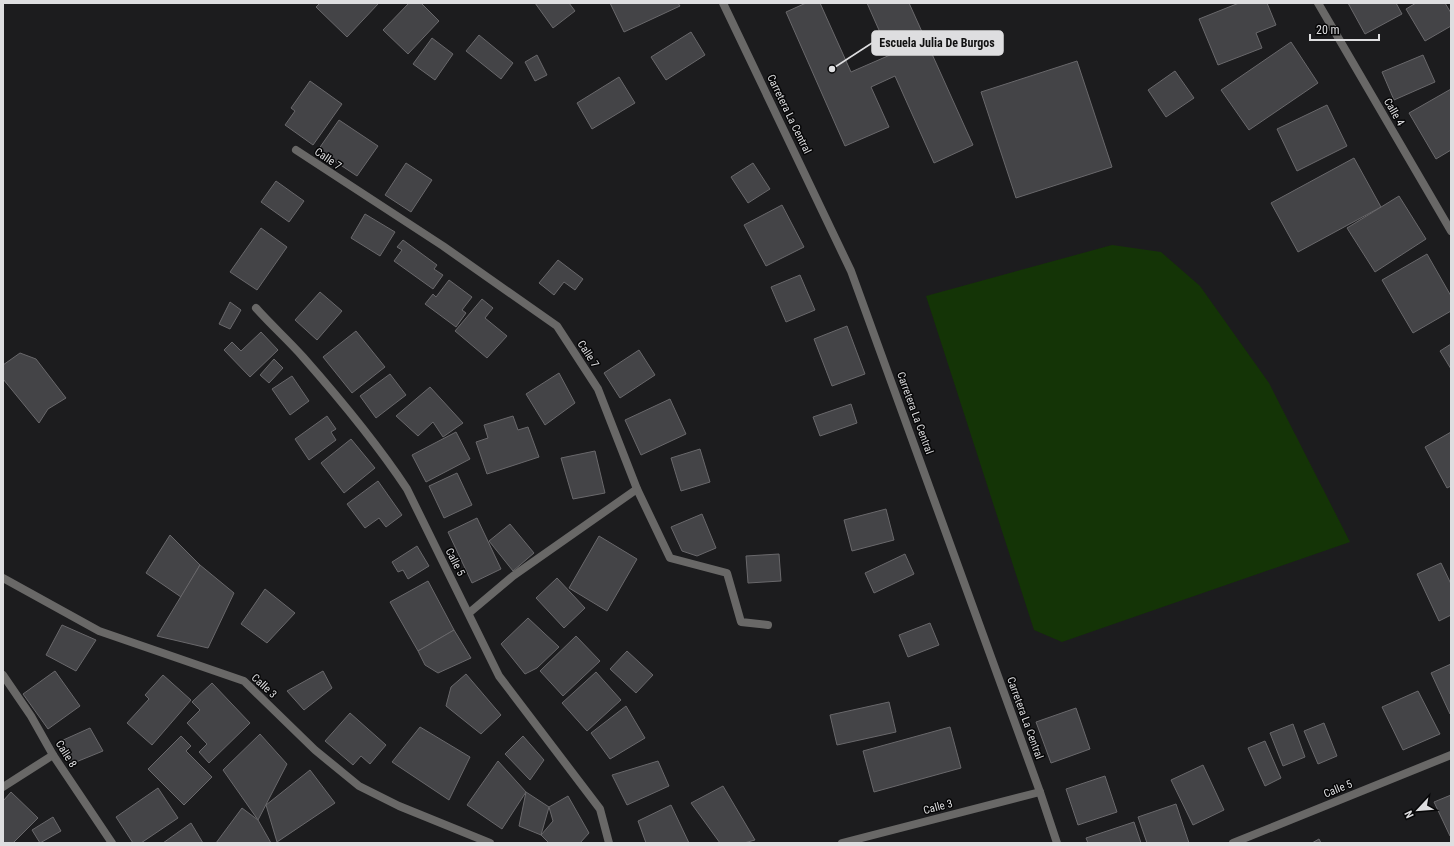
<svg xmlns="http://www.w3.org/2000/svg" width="1454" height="846" font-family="'Roboto Condensed',sans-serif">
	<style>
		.green { fill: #143406 }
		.building { fill: #444447; stroke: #69686b }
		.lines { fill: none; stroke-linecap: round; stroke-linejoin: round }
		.minor { stroke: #696867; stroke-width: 8 }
		.tertiary { stroke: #696867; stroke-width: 8 }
		.labels { text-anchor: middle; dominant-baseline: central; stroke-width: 3; stroke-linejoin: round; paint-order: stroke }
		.street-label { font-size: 11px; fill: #dedee0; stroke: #070708 }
		.leader { fill: none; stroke: #dedee0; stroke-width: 1.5 }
		.callout-dot { fill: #dedee0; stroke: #070708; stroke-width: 1.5 }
		.callout { fill: #dedee0; stroke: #dedee0; stroke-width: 1.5 }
		.callout-label { font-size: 12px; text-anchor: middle; font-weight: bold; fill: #111 }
	</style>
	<rect width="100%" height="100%" fill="#1c1c1e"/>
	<!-- green -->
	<polygon class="green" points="1112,245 1161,252 1200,286 1269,383 1350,542 1062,642 1034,630 926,296"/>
	<!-- building -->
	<g class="building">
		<polygon points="320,3 377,3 378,4 347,37 316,7"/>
		<polygon points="409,3 421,3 439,21 408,54 383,30"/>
		<polygon points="535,3 569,3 575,11 553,28"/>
		<polygon points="610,3 678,3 680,6 624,32"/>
		<polygon points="806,3 820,3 851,72 890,55 867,3 909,3 973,145 934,163 895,76 871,87 889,127 845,146 786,12"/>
		<polygon points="1239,3 1267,3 1276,25 1256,33 1262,48 1218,65 1199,19"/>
		<polygon points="1348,3 1396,3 1402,14 1365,34"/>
		<polygon points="1416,3 1445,3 1451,13 1451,26 1425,41 1406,9"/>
		<polygon points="691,32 705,55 666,80 651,57"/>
		<polygon points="479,35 513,63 501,79 466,51"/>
		<polygon points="432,38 453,54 435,80 413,64"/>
		<polygon points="1291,42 1318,83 1249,130 1221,90"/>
		<polygon points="537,55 547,75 535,81 525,62"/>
		<polygon points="1423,55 1435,82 1394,100 1382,72"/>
		<polygon points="1077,61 1112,167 1016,198 981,92"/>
		<polygon points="1175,71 1194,98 1166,117 1148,90"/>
		<polygon points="619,77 635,103 592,129 577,103"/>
		<polygon points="310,81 342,104 313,145 285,125 295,111 291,108"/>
		<polygon points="1451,89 1451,150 1436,159 1409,113"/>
		<polygon points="1327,105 1347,146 1297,171 1277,129"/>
		<polygon points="339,120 378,146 357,176 318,150"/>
		<polygon points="1354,158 1381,207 1298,252 1271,203"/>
		<polygon points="406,163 432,180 411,212 385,195"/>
		<polygon points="753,163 770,189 748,203 731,177"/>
		<polygon points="276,181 304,201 289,222 261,202"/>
		<polygon points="1399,196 1426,239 1375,272 1347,228"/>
		<polygon points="782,205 804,247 766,266 744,225"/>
		<polygon points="365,214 395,232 380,256 351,238"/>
		<polygon points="261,228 287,247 257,290 230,272"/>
		<polygon points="403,240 437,265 434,269 443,275 433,289 394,261 402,250 397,247"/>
		<polygon points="1427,254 1451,296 1451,311 1413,333 1382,280"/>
		<polygon points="558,260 583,279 575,290 564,282 554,295 539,283"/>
		<polygon points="800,275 815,310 786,322 771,287"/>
		<polygon points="449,280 472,297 462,310 466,313 456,327 425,304 433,294 436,297"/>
		<polygon points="320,292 342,311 317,340 295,320"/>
		<polygon points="482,299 493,308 485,318 507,336 487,358 455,331"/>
		<polygon points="230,302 241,310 230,329 219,324"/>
		<polygon points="847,326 865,374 832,386 814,339"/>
		<polygon points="356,331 385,367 352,393 323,357"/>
		<polygon points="261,332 278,350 250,377 224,350 232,342 241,351"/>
		<polygon points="1451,344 1451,369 1440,351"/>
		<polygon points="639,350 655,375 620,398 604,373"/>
		<polygon points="20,353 36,359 66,398 48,409 39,423 3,379 3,365"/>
		<polygon points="274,359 283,368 269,383 260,375"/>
		<polygon points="559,373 575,403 545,425 526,394"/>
		<polygon points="390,374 406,395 376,418 360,396"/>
		<polygon points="292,376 309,401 290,415 272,389"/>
		<polygon points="430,387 463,423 443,437 433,422 418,436 396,416"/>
		<polygon points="670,399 686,434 641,455 625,420"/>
		<polygon points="851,404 857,423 820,436 813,417"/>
		<polygon points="327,416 336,429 331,432 336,440 309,460 295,439"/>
		<polygon points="513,416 518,430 528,427 539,457 487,474 476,442 488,438 484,425"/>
		<polygon points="456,432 470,459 426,482 412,455"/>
		<polygon points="1451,432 1451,486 1447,488 1425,447"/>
		<polygon points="351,439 375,468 344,493 321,463"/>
		<polygon points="700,449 710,482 681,491 671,458"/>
		<polygon points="595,451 605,493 573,499 561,458"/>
		<polygon points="457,473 472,505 444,518 429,486"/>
		<polygon points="378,481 402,515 386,527 379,518 365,528 347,504"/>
		<polygon points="886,509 894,540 852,551 844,520"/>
		<polygon points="702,514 716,548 697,556 682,551 671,527"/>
		<polygon points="477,518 501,569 472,583 448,532"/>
		<polygon points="510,524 534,553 513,571 489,541"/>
		<polygon points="170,535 200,565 181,597 146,573"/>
		<polygon points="599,536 637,559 607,611 569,588"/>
		<polygon points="417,546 429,566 408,579 403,570 398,572 392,562"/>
		<polygon points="779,554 781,581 748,583 746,556"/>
		<polygon points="905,554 914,574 874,593 865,573"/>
		<polygon points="1441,563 1451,584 1451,615 1439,621 1417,574"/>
		<polygon points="200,565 234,593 208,648 157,636"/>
		<polygon points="557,578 585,608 564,628 536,598"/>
		<polygon points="428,581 454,630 418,651 390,602"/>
		<polygon points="265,589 295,613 267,643 241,624"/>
		<polygon points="528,618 559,647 537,668 525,674 501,644"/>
		<polygon points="930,623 939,645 908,657 899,635"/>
		<polygon points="62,625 96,640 76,671 46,655"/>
		<polygon points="454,630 471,658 438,673 425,665 418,651"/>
		<polygon points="576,636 600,661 563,696 540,671"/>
		<polygon points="627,651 653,675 636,693 610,669"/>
		<polygon points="1451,664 1451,713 1450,714 1431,673"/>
		<polygon points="55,671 80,706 48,729 23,694"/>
		<polygon points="323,671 332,688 304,710 287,691"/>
		<polygon points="596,672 621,700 587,731 562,703"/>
		<polygon points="466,674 501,715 481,734 446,706 451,687"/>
		<polygon points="163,675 191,700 152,745 127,723 149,699 145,695"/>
		<polygon points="212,683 250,723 209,763 199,752 207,744 187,723 200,710 192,702"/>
		<polygon points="1418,691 1440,734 1403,750 1382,707"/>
		<polygon points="889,702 896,732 837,745 830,715"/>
		<polygon points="626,706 645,738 610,759 591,733"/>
		<polygon points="1076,708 1090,749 1051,763 1036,722"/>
		<polygon points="350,713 386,745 370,764 361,756 353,765 325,741"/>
		<polygon points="1324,723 1337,756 1318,764 1304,731"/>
		<polygon points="1293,724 1305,757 1283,766 1270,733"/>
		<polygon points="420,727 470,757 449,800 392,762"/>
		<polygon points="950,727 961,768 874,792 863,751"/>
		<polygon points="90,728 103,751 71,764 61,741"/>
		<polygon points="260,734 287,764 258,820 223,770"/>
		<polygon points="181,736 191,746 186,751 212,777 184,805 148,769"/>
		<polygon points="523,736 544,760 530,780 505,754"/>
		<polygon points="1265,741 1281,778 1265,786 1248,748"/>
		<polygon points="498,761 526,792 502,829 467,805"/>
		<polygon points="658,761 669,786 627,805 612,775"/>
		<polygon points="1203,765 1224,810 1193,825 1171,780"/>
		<polygon points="310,770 335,803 277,842 266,805"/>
		<polygon points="1105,776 1117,812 1078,825 1066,789"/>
		<polygon points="723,786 755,840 744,843 720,843 691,803"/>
		<polygon points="158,788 178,818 141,843 133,843 116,817"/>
		<polygon points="11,792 38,818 13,843 3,843 3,801"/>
		<polygon points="526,792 549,807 541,835 519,826"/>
		<polygon points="1451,795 1451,835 1450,836 1434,802"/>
		<polygon points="568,796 589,833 580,843 549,843 541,835 553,821 549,807"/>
		<polygon points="1176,804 1189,843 1147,843 1138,817"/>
		<polygon points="671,805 689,843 646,843 638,821"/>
		<polygon points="242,808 258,820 271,843 216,843"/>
		<polygon points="53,817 61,831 40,843 32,830"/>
		<polygon points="1134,822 1141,843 1088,843 1086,838"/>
		<polygon points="191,823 203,843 163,843"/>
		<polygon points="1319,839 1321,843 1312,843"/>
	</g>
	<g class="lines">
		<!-- minor -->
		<g class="minor">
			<polyline points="1318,3 1451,231"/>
			<polyline points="296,150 443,246 557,326 598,389 637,489 670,558 727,573 741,622 768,625"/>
			<path d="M256,308C271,325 288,340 303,357C340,399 376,442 407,489L499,676L600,809L609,843"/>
			<polyline points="3,578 99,631 244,681 315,750 359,786 399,806 490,843"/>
			<polyline points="469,613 513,576 637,489"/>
			<polyline points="3,675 31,716 53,755 112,843"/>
			<polyline points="3,787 53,755"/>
			<polyline points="842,843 1040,792"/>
			<polyline points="1233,843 1451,755"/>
		</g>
		<!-- tertiary -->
		<polyline class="tertiary" points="723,3 851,271 1040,792 1057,843"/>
	</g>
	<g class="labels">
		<!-- street labels -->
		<g class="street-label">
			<text transform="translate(1394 112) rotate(60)">Calle 4</text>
			<text transform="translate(789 114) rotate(64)">Carretera La Central</text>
			<text transform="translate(328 159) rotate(34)">Calle 7</text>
			<text transform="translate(588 354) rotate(57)">Calle 7</text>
			<text transform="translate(915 413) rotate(70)">Carretera La Central</text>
			<text transform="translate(455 562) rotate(63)">Calle 5</text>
			<text transform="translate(264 686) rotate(43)">Calle 3</text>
			<text transform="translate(1025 718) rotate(70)">Carretera La Central</text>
			<text transform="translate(66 754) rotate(58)">Calle 8</text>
			<text transform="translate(1338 789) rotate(-22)">Calle 5</text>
			<text transform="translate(938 807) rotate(-15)">Calle 3</text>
		</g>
	</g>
	<!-- callouts -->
	<path class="leader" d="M832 69L872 43"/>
	<circle class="callout-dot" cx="832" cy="69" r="4"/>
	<rect class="callout" x="872" y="31" width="131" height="24" rx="4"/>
	<g class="callout-label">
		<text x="937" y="47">Escuela Julia De Burgos</text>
	</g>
	<!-- border -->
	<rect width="1454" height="846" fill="none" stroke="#dedee0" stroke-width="8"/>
	<!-- north arrow -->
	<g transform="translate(1418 810) rotate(244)" stroke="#070708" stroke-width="3" paint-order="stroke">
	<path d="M0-3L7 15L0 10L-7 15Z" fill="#dedee0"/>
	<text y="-6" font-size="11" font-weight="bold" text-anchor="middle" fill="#dedee0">N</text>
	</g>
	<!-- scale -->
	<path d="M1310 34v6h69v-6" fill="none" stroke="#dedee0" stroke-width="2"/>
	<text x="1316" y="34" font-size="12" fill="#dedee0" stroke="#070708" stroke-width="3" paint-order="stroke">20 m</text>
</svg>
